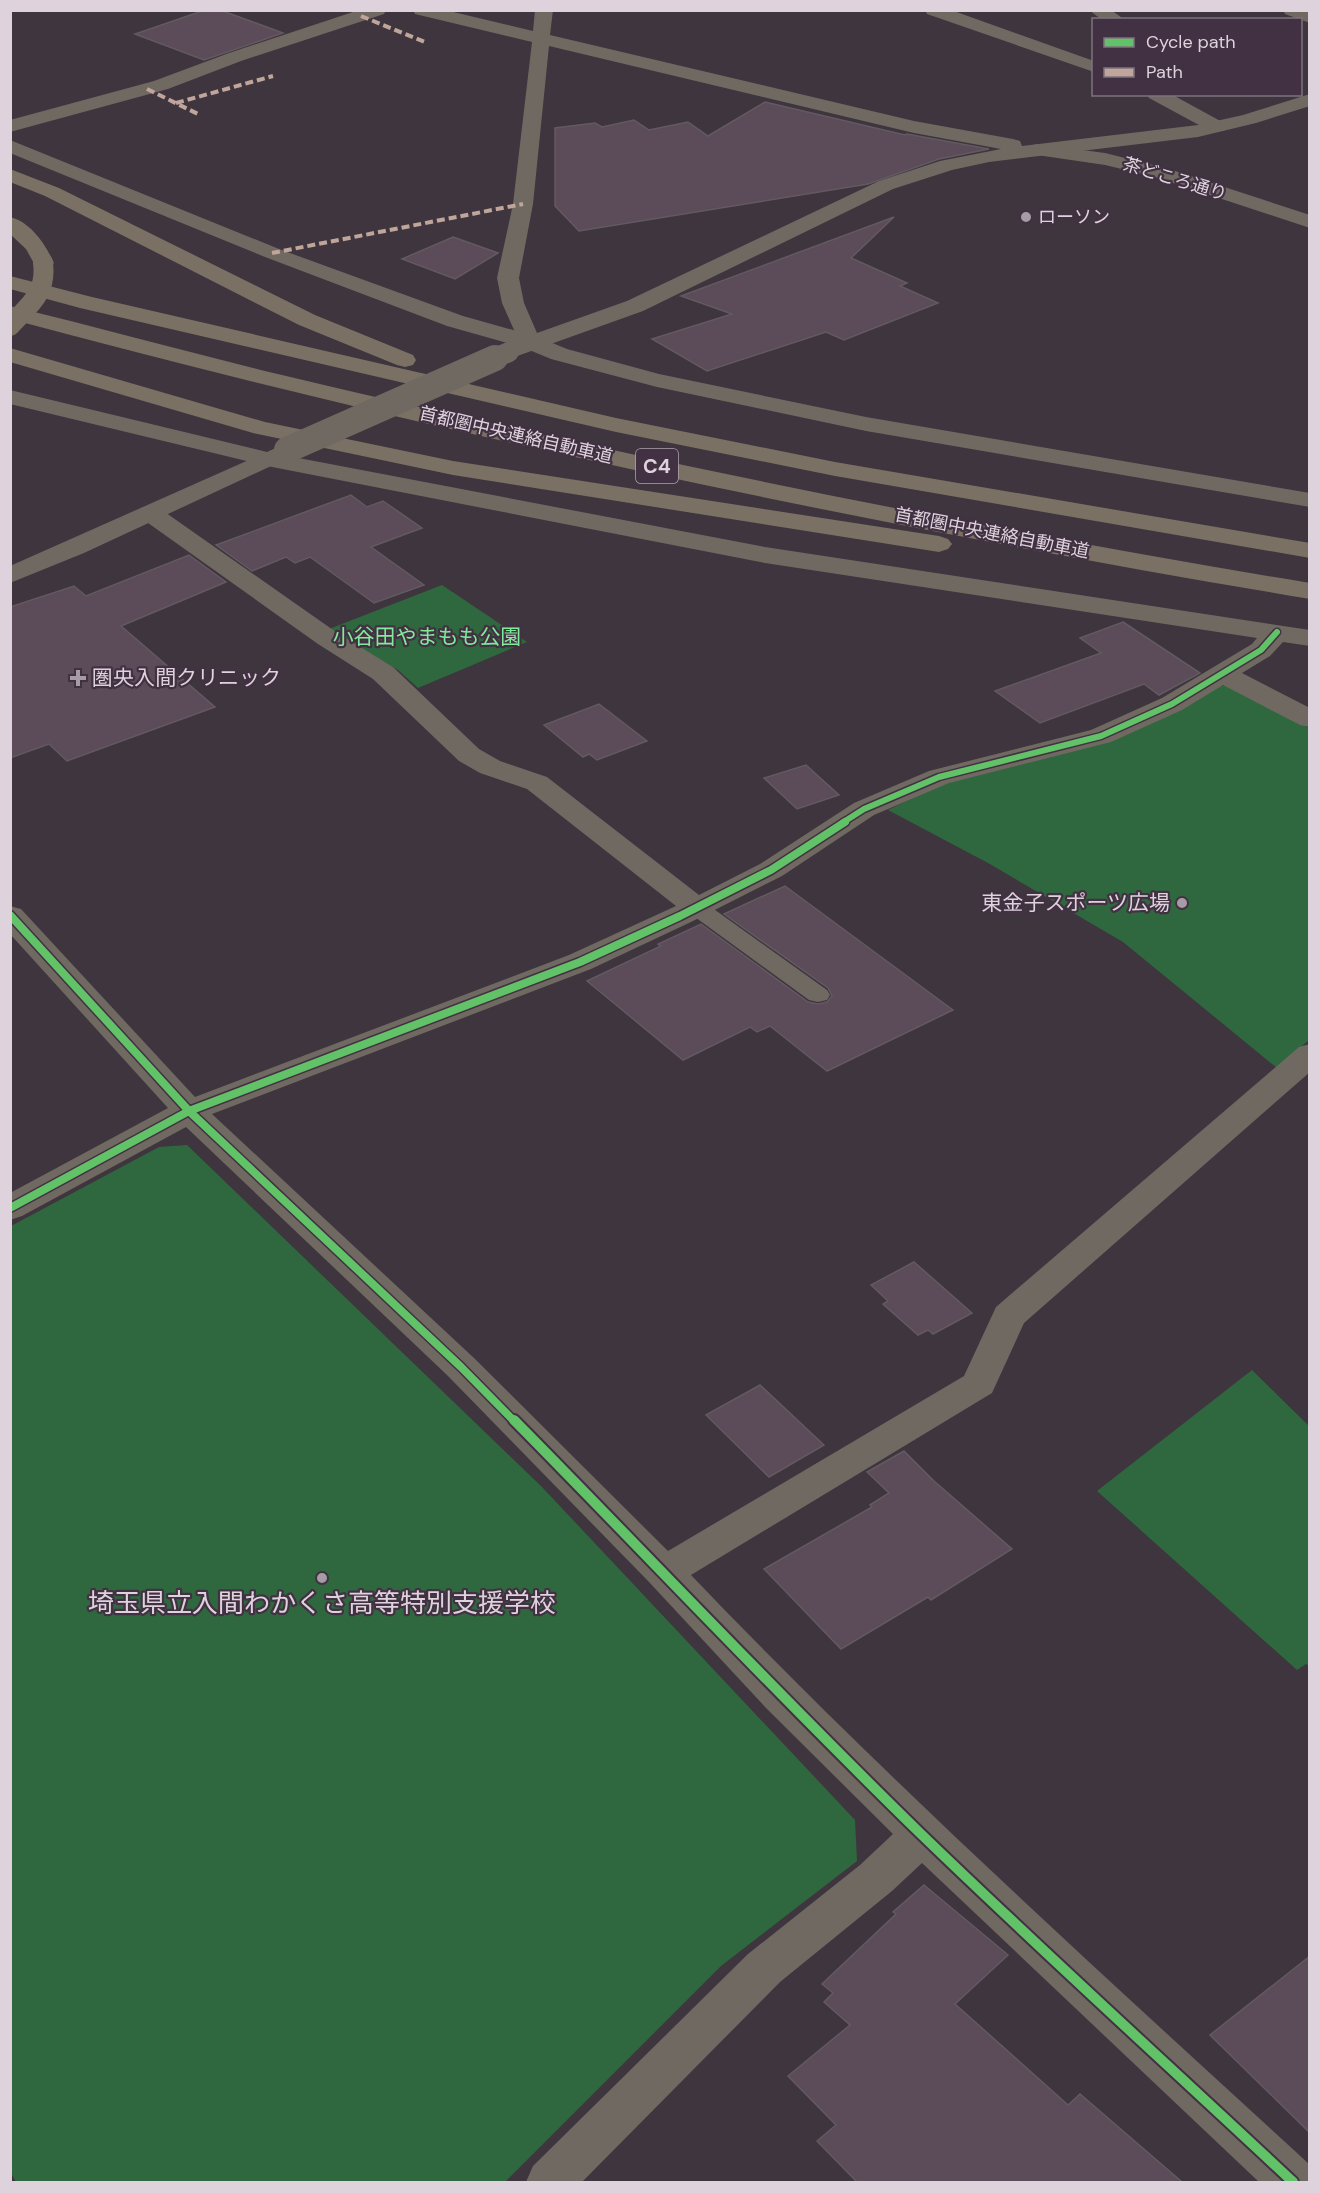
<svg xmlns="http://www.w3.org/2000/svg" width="1320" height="2193" font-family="'DM Sans','Noto Sans JP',sans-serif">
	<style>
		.green { fill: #2f683f }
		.building { fill: #5c4b59; stroke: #635a61; stroke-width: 1.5 }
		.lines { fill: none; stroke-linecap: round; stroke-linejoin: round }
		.service { fill: #706962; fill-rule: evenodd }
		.minor { fill: #706962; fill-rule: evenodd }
		.tertiary { fill: #706962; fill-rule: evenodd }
		.motorway { fill: #7a7064; fill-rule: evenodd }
		.tertiary-bridge-far1 { stroke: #706962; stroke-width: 20 }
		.tertiary-bridge { stroke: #706962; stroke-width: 26 }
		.motorway-bridge { stroke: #7a7064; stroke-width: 20 }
		.quiet { stroke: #c0a59a; stroke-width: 4; stroke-dasharray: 8 4; stroke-linecap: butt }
		.cycleway-far2-casing { stroke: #423142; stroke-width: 9 }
		.cycleway-far1-casing { stroke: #423142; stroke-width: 11 }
		.cycleway-casing { stroke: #423142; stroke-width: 14 }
		.cycleway-far2 { stroke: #61c268; stroke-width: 6 }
		.cycleway-far1 { stroke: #61c268; stroke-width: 8 }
		.cycleway { stroke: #61c268; stroke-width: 10 }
		.poi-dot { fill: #a69ca5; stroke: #423142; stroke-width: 2 }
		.labels { text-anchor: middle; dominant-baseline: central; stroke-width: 4.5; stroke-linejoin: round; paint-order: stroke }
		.far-street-label { font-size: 18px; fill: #ded3dd; stroke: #423142 }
		.far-poi-label { font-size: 18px; fill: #ded3dd; stroke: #423142; text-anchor: start }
		.shield { fill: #423142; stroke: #afa2ae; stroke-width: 1.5 }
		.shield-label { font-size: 20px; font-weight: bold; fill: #ded3dd }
		.park-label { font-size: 21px; fill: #81ea9a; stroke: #423142 }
		.poi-label { font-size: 21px; fill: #ded3dd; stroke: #423142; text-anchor: start }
		.near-poi-label { font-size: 26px; fill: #ded3dd; stroke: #423142 }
	</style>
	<rect width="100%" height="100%" fill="#3e353e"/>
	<!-- green -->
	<g class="green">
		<polygon points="442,585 527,642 418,688 398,670 329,629"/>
		<polygon points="1215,685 1232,686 1309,728 1309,1040 1277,1068 1123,942 988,863 888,810 949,781 1109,740"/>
		<polygon points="187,1145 542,1487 855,1820 857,1861 721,1966 505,2182 16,2182 11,2173 11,1226 159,1147"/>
		<polygon points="1252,1370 1309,1426 1309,1666 1306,1664 1297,1670 1097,1491"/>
	</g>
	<!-- building -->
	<g class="building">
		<polygon points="205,10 220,10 283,33 204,60 135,34"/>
		<polygon points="765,102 905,135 907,134 989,149 939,159 868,184 579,231 555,206 555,128 595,123 602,127 634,120 649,130 688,122 708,136"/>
		<polygon points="894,217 851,258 907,283 900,286 938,303 844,340 826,332 707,371 652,339 732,314 681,296"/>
		<polygon points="453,237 498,253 455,279 402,259"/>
		<polygon points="351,495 367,507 383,501 422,528 371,547 424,585 374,603 310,557 295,563 286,557 252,571 216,545"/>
		<polygon points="189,555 226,582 121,626 215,707 67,761 49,744 10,758 10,607 74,586 86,596"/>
		<polygon points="1123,622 1200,673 1159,695 1144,684 1040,723 995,691 1101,653 1080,638"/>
		<polygon points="599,704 647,741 597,760 589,754 583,757 544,725"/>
		<polygon points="806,765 839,795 797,809 764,778"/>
		<polygon points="785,886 953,1010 827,1071 770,1026 757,1032 750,1027 683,1060 587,981 661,946 658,944 701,924 808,1002 818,1004 827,1002 832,996 828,988 724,914"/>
		<polygon points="914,1262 972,1313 933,1334 928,1330 918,1335 883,1304 888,1301 871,1285"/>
		<polygon points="760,1385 824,1445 769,1477 706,1415"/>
		<polygon points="904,1451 934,1481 1012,1549 931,1600 928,1597 841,1649 764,1569 872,1507 870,1505 889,1493 867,1472"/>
		<polygon points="924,1885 1008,1955 955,2004 1068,2105 1080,2094 1182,2182 857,2182 817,2141 836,2125 788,2076 850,2025 824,2002 833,1993 822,1984 896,1914 893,1912"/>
		<polygon points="1310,1956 1310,2133 1210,2035"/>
	</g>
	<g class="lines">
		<!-- service -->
		<polygon class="service" points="696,900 704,902 827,990 830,995 827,1000 818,1002 809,1000 688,912 684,907 688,902"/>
		<!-- minor -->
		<g class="minor">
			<polygon points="359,10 386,10 384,14 241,61 168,89 10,132 10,120 154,81 229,53"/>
			<polygon points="925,10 951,10 1094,61 1094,72 927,14"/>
			<polygon points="1089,10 1111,10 1125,20 1102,20"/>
			<polygon points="1283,10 1310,11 1310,23 1285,14"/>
			<polygon points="1147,94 1171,94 1224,123 1227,127 1224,131 1210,131 1149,98"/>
			<polygon points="10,140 279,249 463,316 538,337 567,349 659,374 866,417 1310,493 1310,507 866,431 657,387 551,359 522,347 447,326 265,257 10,153"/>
			<polygon points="1037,144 1105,153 1169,169 1310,215 1310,228 1155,177 1105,165 1030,154 1027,150 1030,146"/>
			<path d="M10,390L267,452L765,547L1310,630V646L1283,642L1270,656L1242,673L1310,708V727L1300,725L1223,685L1182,710L1111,742L949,783L874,815L782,876L691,922L591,969L212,1114L474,1358L668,1551L964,1376L996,1307L1299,1047L1310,1044V1072L1024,1323L992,1393L691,1575C888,1781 1100,1972 1310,2165V2182H1259L922,1863L892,1891L780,1982L582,2182H526L533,2166L748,1954L860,1865L893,1834L766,1708L649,1582L448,1376L186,1127L22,1216L10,1220V1193L168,1108L10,934V906L21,909L195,1097L569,955L676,906L527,789L480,773L459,761L373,679L318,644L141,518L138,513L141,508L150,506L159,508L336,632L393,667L479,749L500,761L547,777L699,895L760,864L854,803L929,771L1091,730L1162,698L1252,644L1257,638L765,563L267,466L10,404Z"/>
		</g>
		<!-- tertiary -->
		<g class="tertiary">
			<path d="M413,10H445L533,31L535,10H553L550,35L914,121L1013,139L1020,141L1022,146L1198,125L1243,115L1310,94V106L1256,123L1198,137L989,162L952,170L893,189L643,311L509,359L501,357L498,352L501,347L518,339L502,303L497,278L513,204L532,42L415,14ZM549,46L914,133L1001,149L940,161L879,181L627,301L537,333L524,303L519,278L533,204Z"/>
			<polygon points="287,443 295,445 299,450 295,455 84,553 10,583 10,566"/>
		</g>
		<!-- motorway -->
		<g class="motorway">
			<polygon points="10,169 59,188 315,315 413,355 416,360 413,365 405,367 397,365 299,325 45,196 10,182"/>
			<path d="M10,217C31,222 46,245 54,263L50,267L43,269L36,267L26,249L10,234Z"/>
			<polygon points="10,276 92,297 616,418 835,462 1310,543 1310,558 835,476 616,432 80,308 10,289"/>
			<path d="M10,306C101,328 191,353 282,375C622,456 965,526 1310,583V599C873,526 438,434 10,319Z"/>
			<polygon points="10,348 265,422 453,461 939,536 948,539 952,544 948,549 939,552 453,475 253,433 10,362"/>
		</g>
		<!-- tertiary-bridge-far1 -->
		<polyline class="tertiary-bridge-far1" points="491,360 509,352"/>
		<!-- tertiary-bridge -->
		<polyline class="tertiary-bridge" points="287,450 495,358"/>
		<!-- motorway-bridge -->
		<path class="motorway-bridge" d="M10,326C29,305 47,294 43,263"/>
		<!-- quiet -->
		<g class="quiet">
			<polyline points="361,16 425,42"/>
			<polyline points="147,89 200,115"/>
			<polyline points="176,103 273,76"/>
			<polyline points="272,253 523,204"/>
		</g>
		<!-- cycleway-far2 casing -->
		<g class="cycleway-far2-casing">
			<polyline id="cycleway-far2" points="842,823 864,809 939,777 1101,736 1172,704 1261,650 1277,632"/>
		</g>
		<!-- cycleway-far1 casing -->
		<g class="cycleway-far1-casing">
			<g id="cycleway-far1">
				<polyline points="10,915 189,1111 461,1367 515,1422"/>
				<polyline points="10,1208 189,1111 580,962 680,916 771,870 845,822"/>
			</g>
		</g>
		<!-- cycleway casing -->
		<g class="cycleway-casing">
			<path id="cycleway" d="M514,1420C650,1558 782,1699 921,1834C1043,1952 1169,2066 1293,2182"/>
		</g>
		<!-- cycleway-far2 -->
		<use href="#cycleway-far2" class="cycleway-far2"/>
		<!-- cycleway-far1 -->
		<use href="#cycleway-far1" class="cycleway-far1"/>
		<!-- cycleway -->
		<use href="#cycleway" class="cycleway"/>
	</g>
	<!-- markers -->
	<g class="poi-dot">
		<circle cx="1026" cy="217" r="6"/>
		<path d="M75 669h6v6h6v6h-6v6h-6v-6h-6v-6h6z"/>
		<circle cx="1182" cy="903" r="6"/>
		<circle cx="322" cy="1578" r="6"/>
	</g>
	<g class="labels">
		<!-- far-street labels -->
		<g class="far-street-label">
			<text transform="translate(1175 179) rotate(17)">茶どころ通り</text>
			<text transform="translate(516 435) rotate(13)">首都圏中央連絡自動車道</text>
			<text transform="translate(992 533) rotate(11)">首都圏中央連絡自動車道</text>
		</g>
		<!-- far-poi labels -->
		<g class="far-poi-label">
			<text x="1038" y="217">ローソン</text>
		</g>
		<!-- shield labels -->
		<rect class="shield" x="636" y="449" width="42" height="34" rx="4.5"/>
		<g class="shield-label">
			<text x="657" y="466">C4</text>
		</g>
		<!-- park labels -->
		<g class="park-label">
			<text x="427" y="637">小谷田やまもも公園</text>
		</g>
		<!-- poi labels -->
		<g class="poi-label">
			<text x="92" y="678">圏央入間クリニック</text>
			<text x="1170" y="903" text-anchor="end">東金子スポーツ広場</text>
		</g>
		<!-- near-poi labels -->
		<g class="near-poi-label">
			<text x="322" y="1603">埼玉県立入間わかくさ高等特別支援学校</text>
		</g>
	</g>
	<!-- border -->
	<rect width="1320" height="2193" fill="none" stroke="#ded3dd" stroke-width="24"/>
	<!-- legend -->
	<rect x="1092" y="18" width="210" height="78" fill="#423142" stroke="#807280" stroke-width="1.5"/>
	<rect x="1104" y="38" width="30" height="9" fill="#61c268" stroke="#807280" stroke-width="1.5"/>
	<text x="1146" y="48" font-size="18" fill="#ded3dd">Cycle path</text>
	<rect x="1104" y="68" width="30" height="9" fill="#c0a59a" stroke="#807280" stroke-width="1.5"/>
	<text x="1146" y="78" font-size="18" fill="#ded3dd">Path</text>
</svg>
